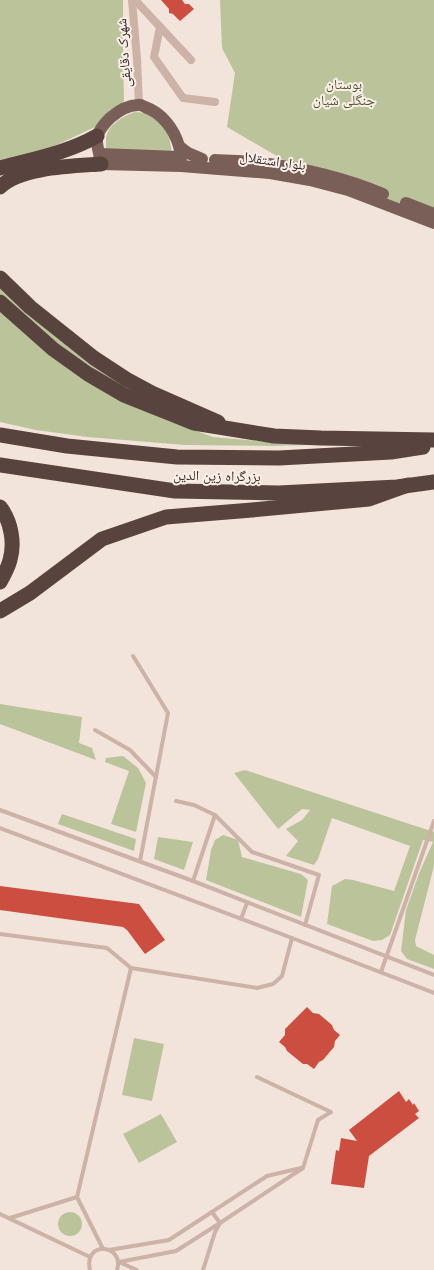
<svg xmlns="http://www.w3.org/2000/svg" width="434" height="1270" font-family="Inter,'Noto Naskh Arabic',sans-serif">
	<style>
		.green { fill: #bbc39b }
		.building { fill: #cb4e41 }
		.lines { fill: none; stroke-linecap: round; stroke-linejoin: round }
		.lane { stroke: #ccb2a7; stroke-width: 4 }
		.street { stroke: #ccb2a7; stroke-width: 8 }
		.primary { stroke: #7a5f58; stroke-width: 12 }
		.highway { stroke: #59433e; stroke-width: 15 }
		.labels { text-anchor: middle; dominant-baseline: central; stroke-width: 4; stroke-linejoin: round; paint-order: stroke }
		.street-label { font-size: 14px; fill: #382a28; stroke: #faefe8 }
		.park-label { font-size: 14px; fill: #4d572a; stroke: #faefe8 }
	</style>
	<rect width="100%" height="100%" fill="#f3e4db"/>
	<!-- green -->
	<g class="green">
		<polygon points="0,0 123,0 123,53 124,101 95,127 29,158 0,163"/>
		<polygon points="220,0 434,0 434,222 311,176 227,127 235,73 222,48"/>
		<path d="M135,112L147,113L166,128L170,141L172,154L106,150C106,146 106,142 106,138C108,124 124,116 135,112Z"/>
		<polygon points="0,284 141,392 123,390 38,329 0,294"/>
		<polygon points="0,306 161,418 213,437 280,443 353,444 271,446 185,445 87,437 36,430 0,422"/>
		<polygon points="0,704 82,717 79,743 92,748 96,760 0,724"/>
		<polygon points="123,756 138,768 146,783 136,832 111,824 129,771 105,762 106,758"/>
		<polygon points="245,770 434,832 434,866 415,940 416,946 434,955 434,969 407,959 401,951 406,910 420,871 433,842 423,840 390,935 382,940 373,941 327,924 332,886 345,879 353,880 394,891 410,846 332,818 318,859 314,865 286,856 298,841 286,829 302,820 310,810 302,809 278,829 234,773"/>
		<polygon points="62,814 136,839 134,851 58,824"/>
		<polygon points="223,835 238,840 242,857 301,874 308,880 301,917 206,880 211,850 215,840"/>
		<polygon points="158,837 193,842 184,870 154,859"/>
		<polygon points="134,1038 164,1044 152,1101 122,1095"/>
		<polygon points="161,1114 177,1142 139,1163 123,1134"/>
		<circle cx="70" cy="1224" r="12"/>
	</g>
	<!-- building -->
	<g class="building">
		<polygon points="161,0 182,0 185,4 189,4 194,9 180,21 173,14 169,13 169,9"/>
		<polygon points="0,886 139,904 165,940 145,954 127,930 123,927 0,910"/>
		<polygon points="307,1007 313,1013 319,1014 332,1025 334,1030 340,1035 335,1041 334,1047 323,1060 319,1062 314,1069 307,1064 303,1064 287,1051 285,1047 279,1042 285,1035 285,1029"/>
		<polygon points="399,1091 406,1102 409,1099 413,1105 414,1103 419,1111 415,1114 419,1118 369,1156 364,1188 331,1184 336,1150 339,1151 341,1138 357,1141 349,1130"/>
	</g>
	<g class="lines">
		<!-- lane -->
		<g class="lane">
			<polyline points="133,656 168,713 140,861"/>
			<polyline points="95,730 130,750 156,777"/>
			<polyline points="176,801 194,805 215,815 252,852 319,875 305,925"/>
			<polyline points="0,810 193,881 434,975"/>
			<polyline points="0,828 292,938 434,993"/>
			<polyline points="193,881 215,815"/>
			<polyline points="241,919 247,903"/>
			<polyline points="0,934 107,948 131,968 257,988 273,984 282,976 292,938"/>
			<polyline points="381,972 434,821"/>
			<polyline points="0,1214 90,1257"/>
			<polyline points="10,1218 77,1197"/>
			<polyline points="103,1249 77,1197 131,968"/>
			<polyline points="109,1250 169,1240 267,1176 301,1168"/>
			<polyline points="119,1262 176,1251 220,1223 303,1168 318,1120 331,1112 257,1077"/>
			<polyline points="119,1262 137,1270"/>
			<path d="M90,1270C83,1240 125,1244 117,1270"/>
			<polyline points="203,1270 215,1232 220,1223 212,1212"/>
		</g>
		<!-- street -->
		<g class="street">
			<polyline points="132,0 137,59 139,104"/>
			<polyline points="135,0 191,60"/>
			<polyline points="160,27 154,57 183,98 215,102"/>
		</g>
		<!-- primary -->
		<g class="primary">
			<polyline points="180,147 188,153 202,159"/>
			<polyline points="100,154 178,157"/>
			<path d="M215,160C230,161 246,161 261,163C303,168 344,178 383,194"/>
			<path d="M181,166C181,159 181,152 179,146C174,129 162,113 145,107C143,106 140,104 138,105C128,105 117,112 110,118C105,123 99,129 97,137C96,145 100,155 101,164L181,166L270,173L310,180L348,190L434,223"/>
			<polyline points="406,203 434,214"/>
		</g>
		<!-- highway -->
		<g class="highway">
			<path d="M0,168C33,159 67,153 97,136"/>
			<path d="M0,187C20,167 73,166 101,164"/>
			<polyline points="0,278 30,307 94,358 126,379 152,393 218,422"/>
			<polyline points="0,302 53,349 88,374 124,395 194,423 274,436 321,438 434,440"/>
			<polyline points="0,435 67,446 177,457 279,458 391,452 423,447"/>
			<polyline points="0,465 175,491 279,493 397,487 434,482"/>
			<path d="M0,507C11,521 15,543 10,560C8,568 4,575 0,582"/>
			<polyline points="0,611 30,593 102,539 166,517 252,510 369,499 408,485"/>
		</g>
	</g>
	<g class="labels">
		<!-- street labels -->
		<g class="street-label">
			<text transform="translate(123 53) rotate(-94)">شهرک دقایقی</text>
			<text transform="translate(273 160) rotate(8)">بلوار استقلال</text>
			<text transform="translate(217 475) rotate(1)">بزرگراه زین الدین</text>
		</g>
		<!-- park labels -->
		<g class="park-label">
			<text x="344" y="83">بوستان<tspan x="344" dy="16">جنگلی شیان</tspan></text>
		</g>
	</g>
</svg>
